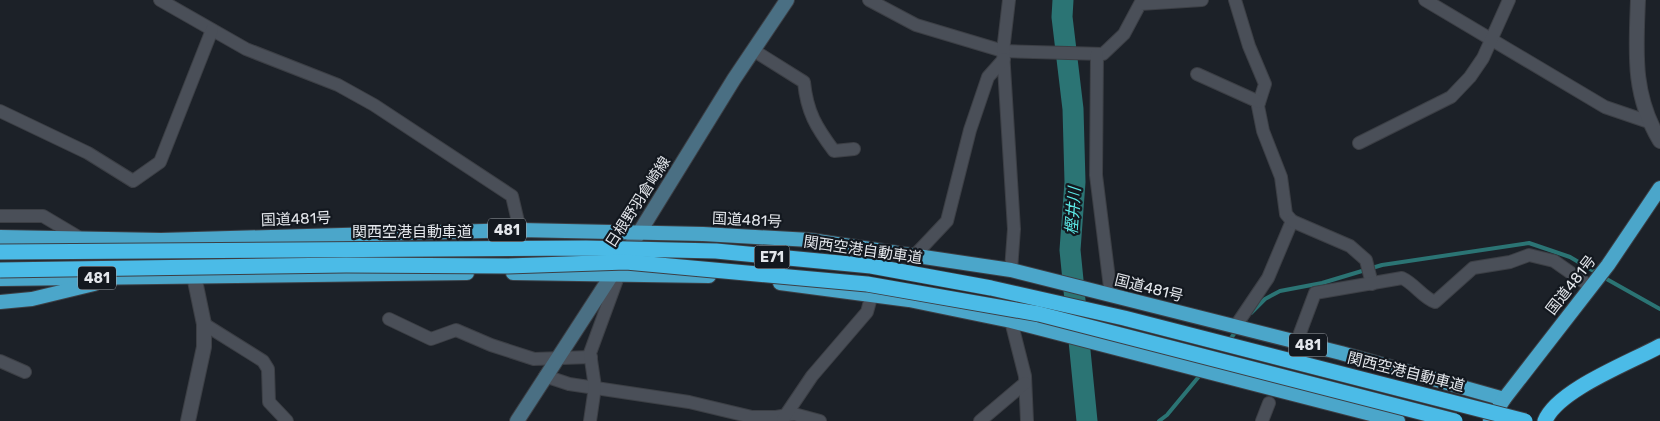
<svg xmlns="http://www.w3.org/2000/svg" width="1660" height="421" font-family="Rubik,'Noto Sans JP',sans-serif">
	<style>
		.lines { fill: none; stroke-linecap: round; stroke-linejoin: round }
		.stream { stroke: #2b7474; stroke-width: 4 }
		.river { stroke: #2b7474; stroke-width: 21 }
		.minor-casing { stroke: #3c3f45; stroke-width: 14 }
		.tertiary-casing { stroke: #3c3f45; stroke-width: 16 }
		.secondary-casing { stroke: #3c3f45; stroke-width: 16 }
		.trunk-casing { stroke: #3c3f45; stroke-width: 16 }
		.motorway-casing { stroke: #3c3f45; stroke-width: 17 }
		.minor { stroke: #4a4f58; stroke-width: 12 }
		.tertiary { stroke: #4a4f58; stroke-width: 14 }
		.secondary { stroke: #4a6f83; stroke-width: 14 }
		.trunk { stroke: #4ba6ca; stroke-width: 14 }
		.motorway { stroke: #4bbbe7; stroke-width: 15 }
		.motorway-bridge-casing { stroke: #3c3f45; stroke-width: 17; stroke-linecap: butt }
		.motorway-bridge { stroke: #4bbbe7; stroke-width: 15 }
		.labels { text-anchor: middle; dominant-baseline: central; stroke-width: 4.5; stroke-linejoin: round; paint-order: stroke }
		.shield { fill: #13181f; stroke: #a5a8ae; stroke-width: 1 }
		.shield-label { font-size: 14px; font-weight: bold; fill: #e3e6eb }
		.street-label { font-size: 15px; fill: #e3e6eb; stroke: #13181f }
		.water-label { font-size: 16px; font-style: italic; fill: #5de9e7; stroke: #13181f }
	</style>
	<rect width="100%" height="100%" fill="#1c2128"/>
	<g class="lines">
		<!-- stream -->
		<g class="stream">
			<polyline points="1603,277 1660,309"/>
			<polyline points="1251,313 1265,299 1280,291 1322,283 1382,265 1529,243 1570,257 1597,273"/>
			<polyline points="1228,342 1237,330"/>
			<polyline points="1159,421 1167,415 1201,374"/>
		</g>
		<!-- river -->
		<polyline class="river" points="1063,0 1062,17 1073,109 1075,182 1070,250 1087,421"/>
		<!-- minor casing -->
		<g class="minor-casing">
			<g id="minor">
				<polyline points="160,0 246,49 338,85 374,105 512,196 520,230"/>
				<polyline points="869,0 916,25 1003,51 1103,54 1124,34 1140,4 1202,0"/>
				<polyline points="1009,0 1003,51 1014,229 1011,270"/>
				<polyline points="1235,0 1249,46 1265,84 1258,106 1263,131 1281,177 1286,214 1292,221 1268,278 1235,327"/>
				<polyline points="1425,0 1605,107 1649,122"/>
				<path d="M753,50L804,82C807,112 816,127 834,151L854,149"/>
				<polyline points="1097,54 1096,175 1111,295"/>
				<polyline points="1197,74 1259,102"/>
				<polyline points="0,111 88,153 133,181 160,162 212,30"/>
				<polyline points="1359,143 1451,97 1470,77 1483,58 1509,0"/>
				<polyline points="0,216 43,216 80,238"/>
				<polyline points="1292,221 1350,246 1366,260 1372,284"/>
				<polyline points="914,256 947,221 970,130 988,77 1004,59"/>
				<polyline points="389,319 431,339 456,330 491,345 534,359 591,357"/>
				<polyline points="1011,321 1025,376 1027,421"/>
				<polyline points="204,324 263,361 268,369 269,402 287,421"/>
				<path d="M1300,333L1315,293L1402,278C1415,284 1422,297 1435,302L1473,268L1510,262L1529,255L1554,261L1591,287"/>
				<polyline points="0,361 25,372"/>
				<polyline points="545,376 569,384 689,402 752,417 776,417 794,414 820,421"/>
				<polyline points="783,419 812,376 867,312 872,294"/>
				<polyline points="590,421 595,387 590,353 619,274"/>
				<polyline points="980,421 1025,383"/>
				<polyline points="1262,421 1269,403"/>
			</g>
		</g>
		<!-- tertiary casing -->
		<g class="tertiary-casing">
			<g id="tertiary">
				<path d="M1638,0C1636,52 1632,94 1660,141"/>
				<polyline points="188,421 204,347 204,324 194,276"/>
			</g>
		</g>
		<!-- secondary casing -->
		<g class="secondary-casing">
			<polyline id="secondary" points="517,421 639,233 734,79 787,0"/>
		</g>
		<!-- trunk casing -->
		<g class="trunk-casing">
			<g id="trunk">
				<polyline points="0,237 161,240 520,230 703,234 810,240 1011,270 1341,353 1504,399"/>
				<polyline points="513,273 709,276"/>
				<polyline points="0,279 467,273"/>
				<polyline points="780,283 909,300 1011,321 1398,421"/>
				<polyline points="0,302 32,299 94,284"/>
				<polyline points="1490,421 1504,399 1608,265 1660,188"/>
			</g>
		</g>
		<!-- motorway casing -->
		<g class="motorway-casing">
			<path id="motorway" d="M1545,421C1557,390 1631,362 1660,346"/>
		</g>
		<!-- minor -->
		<use href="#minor" class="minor"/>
		<!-- tertiary -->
		<use href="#tertiary" class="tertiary"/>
		<!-- secondary -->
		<use href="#secondary" class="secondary"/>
		<!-- trunk -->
		<use href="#trunk" class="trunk"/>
		<!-- motorway -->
		<use href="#motorway" class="motorway"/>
		<!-- motorway-bridge casing -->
		<g class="motorway-bridge-casing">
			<g id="motorway-bridge">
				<polyline points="0,252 586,248 716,251 871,266 991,288 1124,318 1525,421"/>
				<polyline points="0,270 346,265 508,266 626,262 867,284 1039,314 1455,421"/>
			</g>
		</g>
		<!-- motorway-bridge -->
		<use href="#motorway-bridge" class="motorway-bridge"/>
	</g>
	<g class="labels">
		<!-- shield labels -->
		<g class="shield">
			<rect x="488" y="218.5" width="38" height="23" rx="4"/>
			<rect x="754.5" y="245.5" width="35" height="23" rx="4"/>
			<rect x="78" y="266.5" width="38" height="23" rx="4"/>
			<rect x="1289" y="333.5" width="38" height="23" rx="4"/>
		</g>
		<g class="shield-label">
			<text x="507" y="230">481</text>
			<text x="772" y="257">E71</text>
			<text x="97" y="278">481</text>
			<text x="1308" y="345">481</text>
		</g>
		<!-- street labels -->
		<g class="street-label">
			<text transform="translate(638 202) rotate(-57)">日根野羽倉崎線</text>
			<text transform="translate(296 219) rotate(-2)">国道481号</text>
			<text transform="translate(747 220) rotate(3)">国道481号</text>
			<text x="412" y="232">関西空港自動車道</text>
			<text transform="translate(863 250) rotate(8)">関西空港自動車道</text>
			<text transform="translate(1571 285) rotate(-52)">国道481号</text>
			<text transform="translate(1149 288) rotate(14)">国道481号</text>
			<text transform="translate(1406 372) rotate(14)">関西空港自動車道</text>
		</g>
		<!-- water labels -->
		<g class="water-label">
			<text transform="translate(1073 211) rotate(-86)">樫井川</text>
		</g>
	</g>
</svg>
